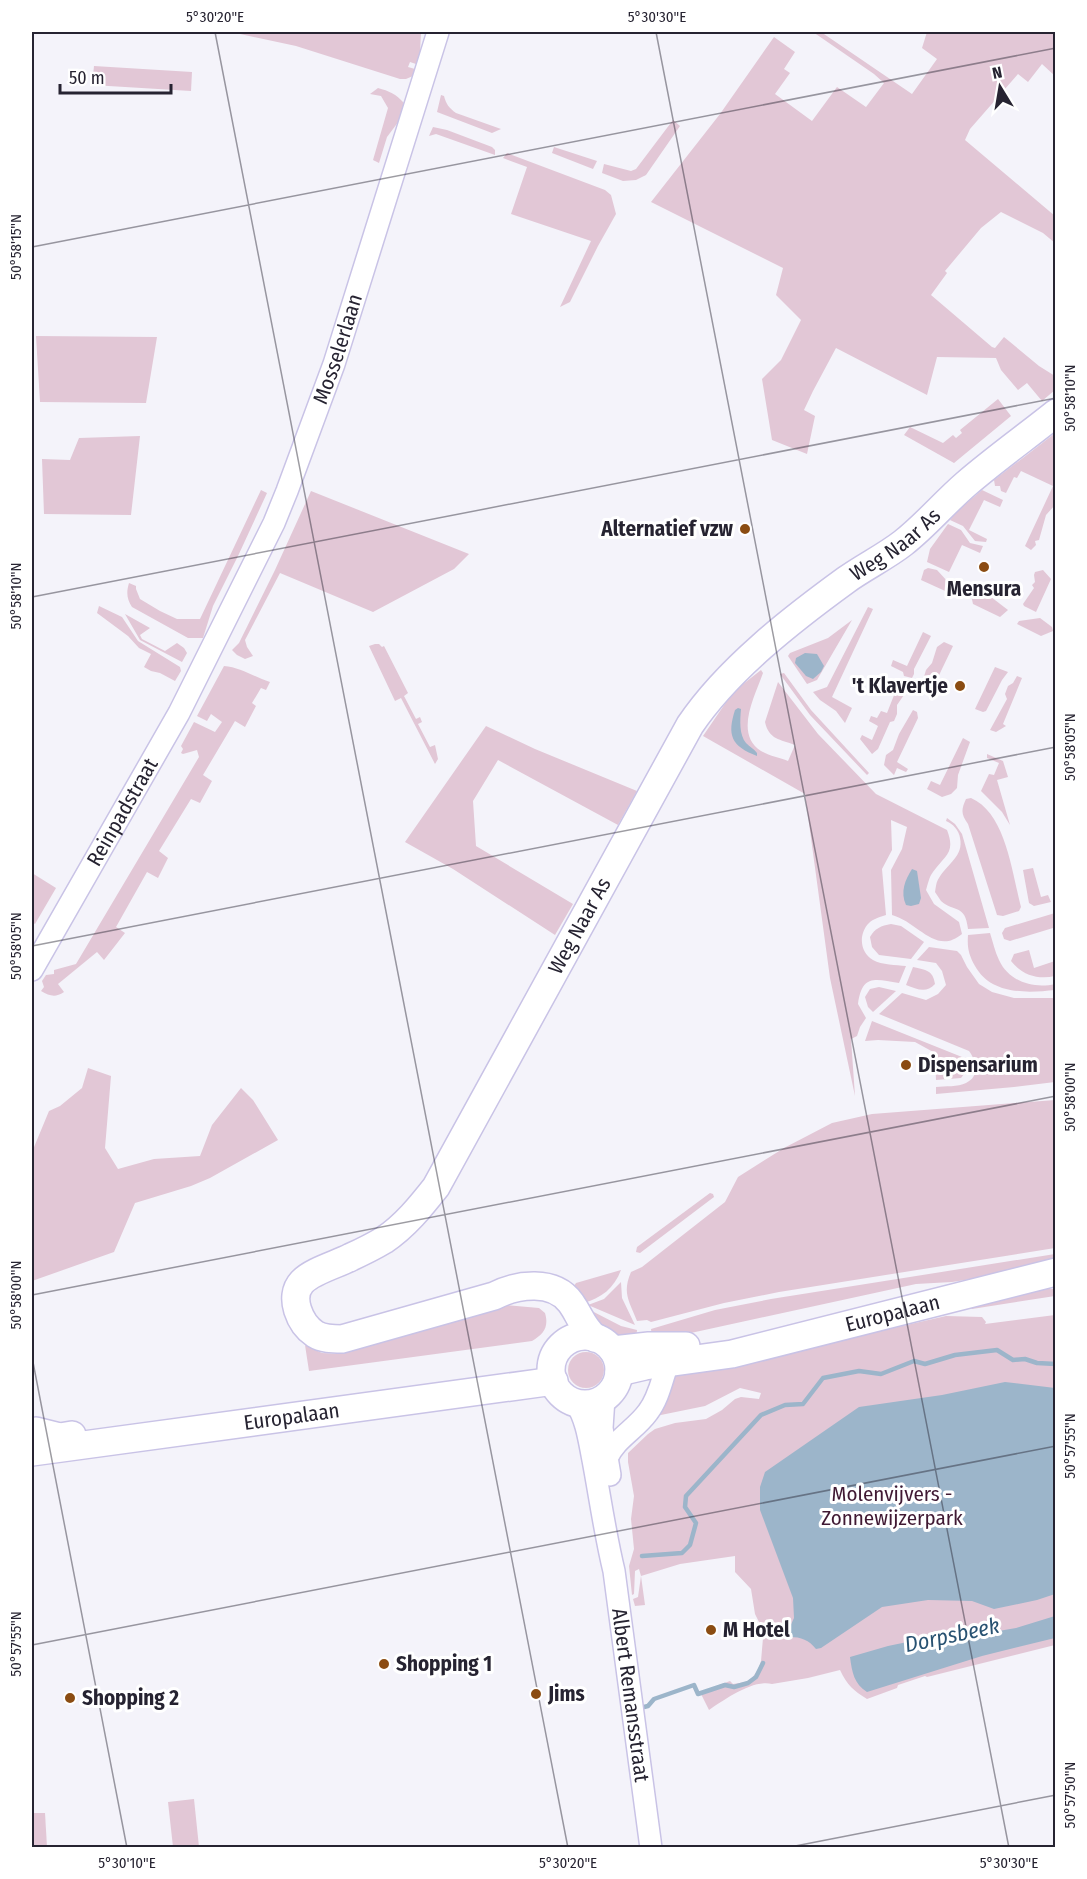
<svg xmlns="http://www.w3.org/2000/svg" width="1087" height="1879" font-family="'Fira Sans Condensed',sans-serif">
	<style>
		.green { fill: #e2c7d6 }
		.water { fill: #9cb5ca }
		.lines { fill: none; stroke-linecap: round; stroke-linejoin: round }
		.stream { stroke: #9cb5ca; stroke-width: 4.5 }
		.minor-casing { stroke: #c9c3e6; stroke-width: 24 }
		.major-casing { stroke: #c9c3e6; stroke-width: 30 }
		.minor { stroke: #fff; stroke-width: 21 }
		.major { stroke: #fff; stroke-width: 27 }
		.ticks { fill: none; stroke: #262331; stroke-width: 1.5; stroke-opacity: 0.45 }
		.poi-dot { fill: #8b4c12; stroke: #fff; stroke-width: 2 }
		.labels { text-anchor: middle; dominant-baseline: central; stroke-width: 6; stroke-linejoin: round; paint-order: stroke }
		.street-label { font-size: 21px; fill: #262331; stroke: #fff }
		.poi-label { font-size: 21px; font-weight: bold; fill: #262331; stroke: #fff; text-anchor: start }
		.park-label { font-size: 21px; fill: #401933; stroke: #fff }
		.water-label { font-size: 22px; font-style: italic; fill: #285272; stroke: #fff }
		.neatline { fill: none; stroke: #262331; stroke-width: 2 }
		.ticks-label { font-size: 15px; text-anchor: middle; fill: #262331 }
	</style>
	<rect width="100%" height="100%" fill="#f4f3fa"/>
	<!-- green -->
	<g class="green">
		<polygon points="231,32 409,32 413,33 421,32 420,53 416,64 410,62 408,67 415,69 413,76 406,79 400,79 296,46"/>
		<polygon points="813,32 821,32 912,94 937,59 922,48 927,32 1055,32 1055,76 1042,64 1028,82 1018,74 970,129 965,140 1055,216 1055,243 1043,233 1001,212 981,228 945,271 947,273 931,295 992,347 995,348 1004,337 1039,366 1055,376 1055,390 1042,401 1027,383 1018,390 1001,370 996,358 937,357 927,395 836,348 813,391 804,410 815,416 807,454 772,440 762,379 781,360 801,320 776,295 783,268 651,202 720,114 774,37 795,52 784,69 790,73 775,94 812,121 837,87 866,107 884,83 874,74"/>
		<polygon points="94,66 192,72 191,91 92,85"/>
		<path d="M378,88C389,91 396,94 404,103L399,121L387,137L379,163L373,160L388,108L381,96L370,94Z"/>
		<path d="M441,95L444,96C446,104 449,108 456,113L501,129L492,133L437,112Z"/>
		<polygon points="673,120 680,126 646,175 636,180 623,181 602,173 604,164 631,171 636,169"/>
		<polygon points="433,127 447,130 492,147 495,150 495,155 436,134 429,136"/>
		<polygon points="554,147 597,161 593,169 552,153"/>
		<polygon points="507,153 605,190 611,195 616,214 598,246 570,302 560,307 591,241 511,214 527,167 503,158"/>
		<polygon points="36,336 157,337 146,403 40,402"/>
		<polygon points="998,399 1011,416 954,463 904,435 910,427 943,443 953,435 956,438 962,433 960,430"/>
		<polygon points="1054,434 1056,434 1055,505 1046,515 1039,540 1035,541 1036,545 1031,550 1025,546 1053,486 1021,471 1017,478 1014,477 1006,493 1001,491 1000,486 995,486 994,480"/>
		<polygon points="140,436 131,515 44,514 42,459 70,460 79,438"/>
		<path d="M261,490L267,493L238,556L213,606L203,638H188L132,607C127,599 126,593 129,583L136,586V589L140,599L160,611L177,619H200Z"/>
		<polygon points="982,490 1003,500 1000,507 984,500 969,530 987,539 986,542 975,541 963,526 950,520 958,510"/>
		<polygon points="311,491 469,554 454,569 373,612 280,573 245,640 247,647 253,656 245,659 237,655 232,650 239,643 275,570"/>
		<polygon points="948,524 961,530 970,543 983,546 980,553 962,545 949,572 927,562 930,549"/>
		<polygon points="928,568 937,570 959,594 954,595 921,580 924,570"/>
		<polygon points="1043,570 1051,579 1036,612 1024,606 1023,604 1034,588 1032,585 1035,582 1034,575 1035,572"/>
		<polygon points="975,592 991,597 1008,610 1000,617 973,604 971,595"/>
		<polygon points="99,606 122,617 138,641 180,667 181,671 175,681 160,673 151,671 144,667 151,654 139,648 128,636 97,613"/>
		<polygon points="868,607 873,609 832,697 852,708 845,723 836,711 820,700 813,692 827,687"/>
		<polygon points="125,614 150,628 140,635 142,639 165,651 177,643 184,648 187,653 182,662 140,640"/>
		<polygon points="1040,618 1052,627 1053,631 1041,636 1017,624 1019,621"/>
		<polygon points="852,620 817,680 807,684 788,656 790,653 828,638"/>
		<polygon points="923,632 931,636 914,669 914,674 912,678 904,676 903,672 891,666 893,660 907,666"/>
		<polygon points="944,642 953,646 930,694 920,690 926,670 932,663 937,647"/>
		<polygon points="375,644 379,644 382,647 384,646 408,693 404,696 416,719 420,717 422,722 418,724 430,747 435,745 438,759 435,764 401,698 395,701 369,646"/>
		<path d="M224,666C240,667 254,677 270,682L266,690L261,688L252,703L256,706L245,727L235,721L203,775L212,781L200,803L191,799L159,851L168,858L158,878L147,872L116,927L125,933L104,960L97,952L58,984L64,992C55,998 50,996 41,991L44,987L42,981L46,975L54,974V970L76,964L199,757L197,750L183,754L181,753L183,749L181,746L194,722L215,732L222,722L211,714L207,721L197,716Z"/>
		<polygon points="995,667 1008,672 1002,680 986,711 983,712 975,709"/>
		<path d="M761,670L763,673C755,696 734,734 761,751C769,756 780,758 788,761L795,745C780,739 769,740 765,722L778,682L818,734L876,794L947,830C956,853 945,855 933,872C929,877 928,884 926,890L934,904L959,922L962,934C936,956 918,922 892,915L891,870L902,849L907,827L891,820L892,850L882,869L886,915C880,917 873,919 869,923C858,934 860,953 873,960C882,965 896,965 906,966L899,983C875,979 862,974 858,1004L866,1018L860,1027L857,1036L851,1039L855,1096L830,978L805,794L703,736L733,692Z"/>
		<polygon points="784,673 811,710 869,773 867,775 810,715 780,674"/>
		<polygon points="1017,676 1022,678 1003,724 1006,726 996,732 990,730 1007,699 1005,694 1008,686 1013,683"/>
		<polygon points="898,685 902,685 906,692 897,705 897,714 894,721 890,722 878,749 872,754 860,739 862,735 872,740 878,726 869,721 871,716 877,718 881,711 887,713"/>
		<polygon points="913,710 917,712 918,718 897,762 908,769 906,772 897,768 894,775 884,765 886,755 893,750 899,734"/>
		<polygon points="486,726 535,749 637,791 618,825 498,760 473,801 476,846 573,904 555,935 453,869 405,842"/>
		<polygon points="963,738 970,742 958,775 957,788 951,794 942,797 927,789 931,781 940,785"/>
		<polygon points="987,754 1003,761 1008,777 997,780 1010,825 1002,812 981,791 989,774 994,775 999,763 987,758"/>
		<path d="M971,798C1006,813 1012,873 1021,907L1019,911L1003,916L997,915L968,824C961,814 961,810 966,799Z"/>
		<path d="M947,818L955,824L962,834L989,928L968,929C965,903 954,913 941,901C939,898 937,895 935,892C936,887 936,882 939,878C947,864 964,856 960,838C959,830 953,824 946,821Z"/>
		<polygon points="1033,868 1041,897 1048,895 1051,902 1034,906 1029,903 1023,870"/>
		<polygon points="32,873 56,888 35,924 32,922"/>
		<polygon points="1055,913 1055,925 1053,928 1010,941 1004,939 1002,933 1005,928"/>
		<path d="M891,924L901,926L924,942L911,959L879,955L872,947L870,937C875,928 881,926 891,924Z"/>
		<path d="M990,933C993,942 995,952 999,960C1009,982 1034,989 1055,984V990C1027,993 991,995 975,966C969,955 967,948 968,935Z"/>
		<path d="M929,947L957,951L961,955L967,967L979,984L992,992L1014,998H1055V1082L1014,1087L936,1094V1087C945,1086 958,1087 966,1083C980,1076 977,1062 969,1051L879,1014L902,993L926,1000L938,994L946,985L942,971L936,963L917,960Z"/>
		<path d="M1029,950L1034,968L1055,961V976C1038,980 1022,975 1011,961L1014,954Z"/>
		<path d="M913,967C926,970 933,970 935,984C926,994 917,989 906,985Z"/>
		<polygon points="879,987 896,991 873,1012 868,1007 865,997 870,989"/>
		<polygon points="872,1021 962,1057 968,1063 967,1070 961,1078 936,1080 935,1053 915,1042 878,1040 865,1041"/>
		<polygon points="88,1068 111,1076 105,1148 118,1169 154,1159 200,1156 212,1125 241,1088 253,1100 278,1140 210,1178 191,1186 135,1203 114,1252 32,1281 32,1152 49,1111 60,1106 82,1088"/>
		<path d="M1055,1100V1248L779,1292L724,1303L651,1322L647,1320L637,1321C629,1301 622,1293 631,1272L642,1267L725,1202L738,1177L784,1148L832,1123L872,1114Z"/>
		<polygon points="710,1193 713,1194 714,1197 710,1200 640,1253 636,1252 637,1247"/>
		<polygon points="1055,1254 1055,1266 952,1282 916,1284 677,1336 652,1339 651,1329 715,1310 771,1299"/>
		<path d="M621,1270C614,1288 602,1298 583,1303L572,1289L576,1283Z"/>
		<polygon points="621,1282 622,1298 635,1325 588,1305 604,1299"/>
		<polygon points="1027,1289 1055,1289 1055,1296 972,1309 969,1306"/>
		<path d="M506,1305L539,1308L545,1313C549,1327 544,1334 532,1341L309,1371L305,1345L322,1353L342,1354Z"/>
		<polygon points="588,1309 621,1326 637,1330 636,1341 619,1338 590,1321"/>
		<path d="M1055,1315V1645L927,1677L925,1676L898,1685L897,1688L867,1699C854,1691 847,1685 840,1670L808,1678L772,1684C753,1679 724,1700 709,1710L700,1692L730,1681L733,1684L746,1682L752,1678L758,1670L761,1661L763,1638L762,1628L755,1614L751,1589L735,1572V1556L680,1564L641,1576L645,1605L635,1606L633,1599L638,1597L641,1576L639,1569L635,1571L634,1594L632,1595L629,1566L634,1549L631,1519L634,1496L628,1462V1453L648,1434L655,1429L675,1423L706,1419L722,1410L735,1399L741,1397L759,1399L761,1393L740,1388L705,1406L651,1417L669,1375L840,1334L880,1331L946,1316L982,1317L986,1322L985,1324Z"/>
		<circle cx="586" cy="1370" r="18"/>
		<polygon points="194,1799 199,1847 173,1847 168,1802"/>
		<polygon points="32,1813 45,1813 47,1847 33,1847"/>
	</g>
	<!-- water -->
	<g class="water">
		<polygon points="805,653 817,654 824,666 821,672 813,679 806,676 795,663 796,658"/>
		<path d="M738,708L741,709C740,720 739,735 746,743C750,747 754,749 757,753V756C731,746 727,735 735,710Z"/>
		<path d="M912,869L917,871L921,898L919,904L911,906L906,905C900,892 905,880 912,869Z"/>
		<path d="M1005,1382L1055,1388V1594L1037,1600L994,1609L972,1601L928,1600L882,1607L821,1648L816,1649C809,1640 801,1637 790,1637L788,1631L794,1618L793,1598L760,1510V1487L765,1472L859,1407L942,1395Z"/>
		<path d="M1055,1616V1638L982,1656L867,1692C854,1684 852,1672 850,1657L888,1646L912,1641L958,1638L1016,1628Z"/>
	</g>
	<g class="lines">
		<!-- stream -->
		<g class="stream">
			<polyline points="642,1556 682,1553 690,1545 696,1523 685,1507 686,1496 761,1415 785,1405 803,1404 823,1378 859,1371 881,1374 914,1361 925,1364 955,1355 997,1350 1013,1360 1025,1359 1037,1363 1056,1364"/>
			<polyline points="644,1707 648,1706 654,1699 694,1685 698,1694 725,1685 734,1687 748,1683 756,1677 763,1663"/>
		</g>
		<!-- minor casing -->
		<g class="minor-casing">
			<g id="minor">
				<path id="s1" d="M32,970L179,713L274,523L287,491L334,364L438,32"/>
				<polyline points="604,1398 602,1428 610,1475"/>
				<path id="s2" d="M576,1403C587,1421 589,1440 593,1460C600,1497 605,1534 614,1571L651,1848"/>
				<path d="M607,1458C616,1438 635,1430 648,1412C659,1398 662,1379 668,1363"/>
			</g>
		</g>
		<!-- major casing -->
		<g class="major-casing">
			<g id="major">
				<circle cx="585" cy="1370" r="34"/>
				<path id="s3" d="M595,1338C581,1325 581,1317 571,1303C554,1279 517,1284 494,1296L342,1339C332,1339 323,1339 315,1334C300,1324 288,1297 302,1282C312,1271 338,1264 351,1257C362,1252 374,1246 384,1240C405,1226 421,1206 436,1187L690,725C728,669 791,620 846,580C864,567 885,557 903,543C926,525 944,503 966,484C995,459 1026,437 1056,413"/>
				<polyline points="613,1350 649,1346 686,1346"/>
				<path id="s4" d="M619,1372L645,1366L732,1354L1056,1272"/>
				<polyline points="32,1432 36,1431 60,1437 72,1435"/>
				<path id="s5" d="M32,1452L554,1381"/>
			</g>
		</g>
		<!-- minor -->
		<use href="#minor" class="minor"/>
		<!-- major -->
		<use href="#major" class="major"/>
	</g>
	<!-- ticks -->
	<path class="ticks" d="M215,32L568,1848M656,32L1009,1848M32,247L1056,48M32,597L1056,398M32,946L1056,747M32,1295L1056,1096M32,1357L127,1848M32,1645L1056,1446M785,1848L1056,1795"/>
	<!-- markers -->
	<g class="poi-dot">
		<circle cx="745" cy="529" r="6"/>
		<circle cx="984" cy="567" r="6"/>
		<circle cx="960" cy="686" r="6"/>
		<circle cx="906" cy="1065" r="6"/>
		<circle cx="711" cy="1630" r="6"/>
		<circle cx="384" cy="1664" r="6"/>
		<circle cx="536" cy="1694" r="6"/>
		<circle cx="70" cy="1698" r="6"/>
	</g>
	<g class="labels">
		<!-- street labels -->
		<g class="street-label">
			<text stroke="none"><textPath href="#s1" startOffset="694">Mosselerlaan</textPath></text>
			<text stroke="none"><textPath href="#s3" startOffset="1341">Weg Naar As</textPath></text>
			<text stroke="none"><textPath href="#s1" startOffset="182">Reinpadstraat</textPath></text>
			<text stroke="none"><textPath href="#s3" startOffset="837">Weg Naar As</textPath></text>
			<text stroke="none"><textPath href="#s4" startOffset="280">Europalaan</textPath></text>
			<text stroke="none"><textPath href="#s5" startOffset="262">Europalaan</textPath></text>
			<text stroke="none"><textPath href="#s2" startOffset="298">Albert Remansstraat</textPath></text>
		</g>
		<!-- poi labels -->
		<g class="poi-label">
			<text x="733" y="529" text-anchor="end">Alternatief vzw</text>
			<text x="984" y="589" text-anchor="middle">Mensura</text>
			<text x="948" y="686" text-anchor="end">'t Klavertje</text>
			<text x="918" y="1065">Dispensarium</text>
			<text x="723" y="1630">M Hotel</text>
			<text x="396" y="1664">Shopping 1</text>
			<text x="548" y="1694">Jims</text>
			<text x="82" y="1698">Shopping 2</text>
		</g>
		<!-- park labels -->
		<g class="park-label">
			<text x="892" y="1494">Molenvijvers -<tspan x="892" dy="24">Zonnewijzerpark</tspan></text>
		</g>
		<!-- water labels -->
		<g class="water-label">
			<text transform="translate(952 1635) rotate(-12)">Dorpsbeek</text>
		</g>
	</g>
	<!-- border -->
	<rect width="1087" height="1879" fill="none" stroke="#ffffff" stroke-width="66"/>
	<!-- north arrow -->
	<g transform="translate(1000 87) rotate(349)" stroke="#ffffff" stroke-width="4.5" paint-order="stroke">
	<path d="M0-4.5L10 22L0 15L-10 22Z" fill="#262331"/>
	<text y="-9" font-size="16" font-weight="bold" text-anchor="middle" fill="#262331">N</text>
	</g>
	<!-- scale -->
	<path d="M60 84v9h111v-9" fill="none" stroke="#262331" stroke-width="3"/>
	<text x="69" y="84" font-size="18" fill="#262331" stroke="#ffffff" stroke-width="4.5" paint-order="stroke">50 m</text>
	<rect x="33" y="33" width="1021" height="1813" class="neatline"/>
	<g class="ticks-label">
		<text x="215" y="22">5°30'20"E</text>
		<text x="657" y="22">5°30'30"E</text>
		<text transform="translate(16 247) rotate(-90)" y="5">50°58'15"N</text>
		<text transform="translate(1070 398) rotate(-90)" y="5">50°58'10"N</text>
		<text transform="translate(16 596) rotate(-90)" y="5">50°58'10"N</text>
		<text transform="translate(1070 747) rotate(-90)" y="5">50°58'05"N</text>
		<text transform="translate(16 946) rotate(-90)" y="5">50°58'05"N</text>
		<text transform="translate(1070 1097) rotate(-90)" y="5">50°58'00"N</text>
		<text transform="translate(16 1295) rotate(-90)" y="5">50°58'00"N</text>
		<text transform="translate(1070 1446) rotate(-90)" y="5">50°57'55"N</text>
		<text transform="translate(16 1644) rotate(-90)" y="5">50°57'55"N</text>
		<text transform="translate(1070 1795) rotate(-90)" y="5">50°57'50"N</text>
		<text x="127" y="1868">5°30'10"E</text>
		<text x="568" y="1868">5°30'20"E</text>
		<text x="1009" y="1868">5°30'30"E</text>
	</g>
</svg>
